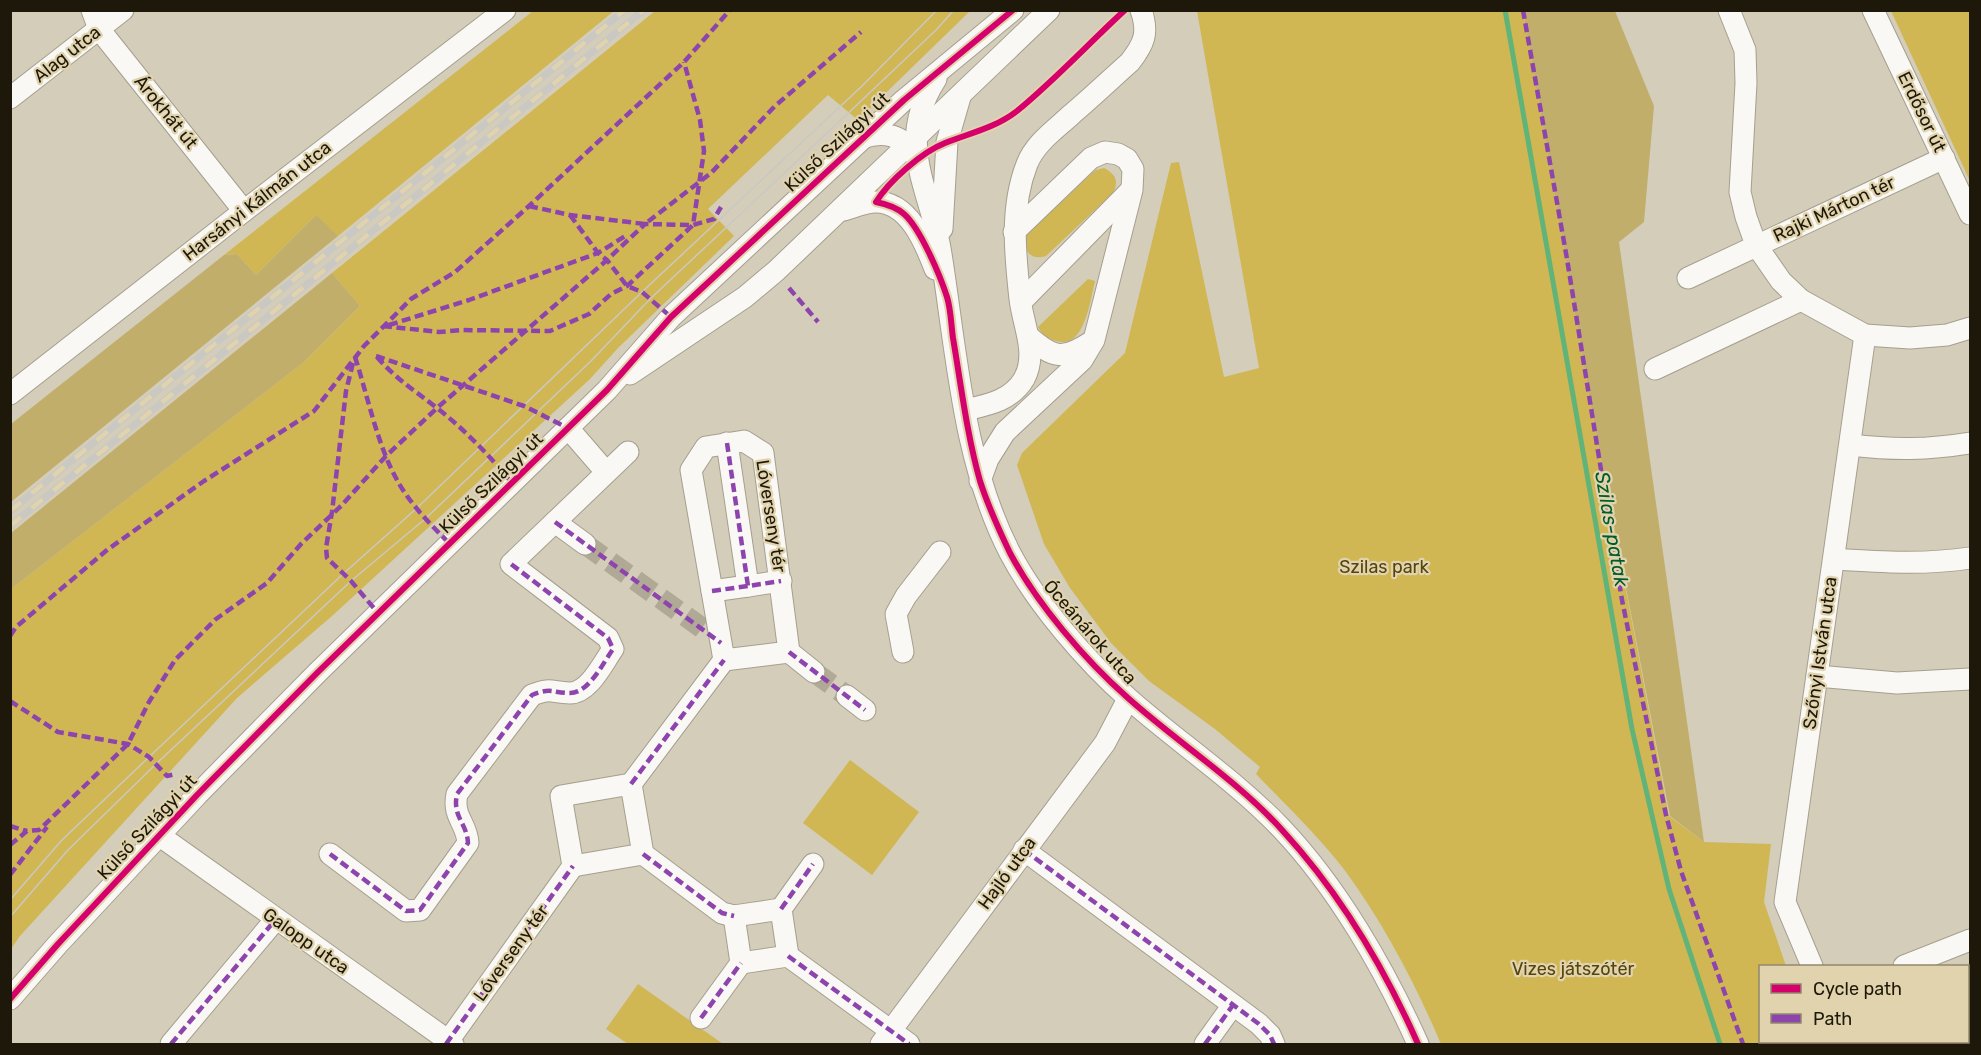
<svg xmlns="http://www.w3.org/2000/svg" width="1981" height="1055" font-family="Rubik,sans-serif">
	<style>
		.green { fill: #d0b753 }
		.forest { fill: #c2ae6b }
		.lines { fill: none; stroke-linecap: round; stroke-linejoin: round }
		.stream { stroke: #60b479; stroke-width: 5 }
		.minor-tunnel { stroke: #afa996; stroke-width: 21; stroke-dasharray: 21 10; stroke-linecap: butt }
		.minor-casing { stroke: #a59f8f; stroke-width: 23 }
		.minor { stroke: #f9f8f4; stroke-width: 21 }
		.tram { stroke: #cac8c2; stroke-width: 1.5 }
		.rail-casing { stroke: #cac8c2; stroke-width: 7 }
		.rail { stroke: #e0d3ad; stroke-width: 4.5; stroke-dasharray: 14; stroke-linecap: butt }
		.quiet { stroke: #8e44ad; stroke-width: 4.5; stroke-dasharray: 9 4.5; stroke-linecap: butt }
		.cycleway-casing { stroke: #e0d3ad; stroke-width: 10 }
		.cycleway { stroke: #d6006c; stroke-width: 6 }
		.labels { text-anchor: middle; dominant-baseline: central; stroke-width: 4.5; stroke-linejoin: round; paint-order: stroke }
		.street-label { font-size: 18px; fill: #1d180a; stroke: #e0d3ad }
		.park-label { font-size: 18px; fill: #55440c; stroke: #e0d3ad }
		.water-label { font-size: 20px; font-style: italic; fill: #005d2b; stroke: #e0d3ad }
	</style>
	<rect width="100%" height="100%" fill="#d4cdb9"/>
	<!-- green -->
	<g class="green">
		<polygon points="533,11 614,11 338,236 315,216 256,275 237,254 224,255"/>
		<polygon points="655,11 970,11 858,120 828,95 708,209 734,236 618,348 590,379 332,616 237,698 20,936 11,949 11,589 304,362 360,306 332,273"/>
		<path d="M1197,11H1523L1589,396L1669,816L1704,842L1771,844L1764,902L1786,966H1760V1042H1813L1814,1044H1441C1416,985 1384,924 1346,872C1319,837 1287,806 1256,774L1260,767L1215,729L1149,681L1111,643L1070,588L1044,544L1017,465L1022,453L1125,353L1171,163L1179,162L1224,377L1259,368Z"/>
		<polygon points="1891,11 1970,11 1970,181"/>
		<path d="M1104,168C1116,174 1119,182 1113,193L1046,256C1030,261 1022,250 1026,235L1091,174L1096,170Z"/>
		<path d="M1088,279L1095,281C1090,300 1085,350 1056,341C1048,339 1042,335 1038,327Z"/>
		<polygon points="850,760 919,812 872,875 803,823"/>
		<polygon points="638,984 723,1044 628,1044 606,1029"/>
	</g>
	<!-- forest -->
	<g class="forest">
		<polygon points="1523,11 1615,11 1654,106 1644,222 1619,242 1704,842 1670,816 1589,396"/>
		<polygon points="316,215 338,236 11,502 11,424 224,255 237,254 256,275"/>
		<polygon points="332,273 360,306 304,362 11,589 11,533"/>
	</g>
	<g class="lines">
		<!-- stream -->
		<polyline class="stream" points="1505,10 1632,729 1669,889 1720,1044"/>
		<!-- minor-tunnel -->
		<g class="minor-tunnel">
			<polyline points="585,544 702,628"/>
			<polyline points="814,672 847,696"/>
		</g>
		<!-- minor casing -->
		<g class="minor-casing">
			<g id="minor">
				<polyline points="92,10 99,29 244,211"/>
				<polyline points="1729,10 1745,50 1746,83 1740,192 1746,217 1756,245 1781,281 1801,300 1865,335 1910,338 1947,335 1970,328"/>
				<polyline points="1873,10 1970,214"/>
				<path d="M936,79C894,144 931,189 941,254C957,355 963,462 1010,553C1037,604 1086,661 1129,699C1179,743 1235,780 1281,828C1338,888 1385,970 1418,1044"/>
				<polyline points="10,98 123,10"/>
				<path d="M862,138C884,130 904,135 916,157"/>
				<path d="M844,210C854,207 865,202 876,202C909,202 925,243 935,269"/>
				<polyline points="942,229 947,142 960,97"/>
				<polyline points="1688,278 1944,158"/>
				<polyline points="1021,302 1131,190"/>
				<path d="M1029,337C1054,359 1063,360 1091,342"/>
				<polyline points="1655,369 1801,300"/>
				<polyline points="630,374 745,297 776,271 1049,10"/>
				<polyline points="10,394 244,211 505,10"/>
				<path d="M965,410C987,405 1011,401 1024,379C1038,354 1023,325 1020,299C1015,254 1010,207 1027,164C1035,143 1056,129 1072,114C1092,97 1111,79 1130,62C1144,44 1149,33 1141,10"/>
				<polyline points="568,428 606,472"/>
				<polygon points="744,441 763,453 789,652 724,660 691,470 706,447"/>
				<polyline points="727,443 748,586 781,581"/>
				<path d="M1850,445C1894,450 1927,450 1970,443"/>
				<polyline points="980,481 988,459 1005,432 1082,360 1094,340 1132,190 1133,169 1127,159 1118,154 1105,152 1091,158 1014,232"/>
				<polyline points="555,522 585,544"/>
				<path d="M1834,559C1880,562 1924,565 1970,558"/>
				<polyline points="712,591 748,586"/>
				<polyline points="789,652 814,672"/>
				<polyline points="903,652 896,614 906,596 940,552"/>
				<polyline points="1817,676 1897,683 1970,679"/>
				<polyline points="847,696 865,710"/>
				<polyline points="631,784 724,660"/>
				<polyline points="160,836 453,1044"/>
				<polyline points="1024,850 1259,1024 1270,1035 1274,1044"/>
				<path d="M330,854L406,911L420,910L468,843C467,823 452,817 457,794L532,695C552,687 552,693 570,693C589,693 603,663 613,649L608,638L511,564L628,452"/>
				<polyline points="643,854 573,866 561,796 631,784 643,854 722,913 734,916"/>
				<polygon points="781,909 788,956 741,963 734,916"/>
				<polyline points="781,909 813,864"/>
				<polyline points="788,956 909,1044"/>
				<polyline points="1812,966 1785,902 1865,335"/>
				<polyline points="1904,966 1970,940"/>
				<polyline points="10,999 58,944 197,795 317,673 607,390 671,317 904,100 1013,10"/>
				<polyline points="701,1018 741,963"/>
				<polyline points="1844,1042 1845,1044"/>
				<polyline points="171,1044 276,919"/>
				<polyline points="446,1044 573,866"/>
				<polyline points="881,1044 1105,743 1128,699"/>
				<polyline points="1205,1044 1233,1005"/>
			</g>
		</g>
		<!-- minor -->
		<use href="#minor" class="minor"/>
		<!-- tram -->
		<g class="tram">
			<polyline points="10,900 61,841 149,757 343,574 417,508 642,292 862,86 937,10"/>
			<polyline points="10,917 68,850 156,764 351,581 425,519 591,361 650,299 843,118 936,30 954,10"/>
		</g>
		<!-- rail casing -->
		<g class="rail-casing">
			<g id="rail">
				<polyline points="10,511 625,10"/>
				<polyline points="10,526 644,10"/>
			</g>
		</g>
		<!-- rail -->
		<use href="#rail" class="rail"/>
		<!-- quiet -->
		<g class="quiet">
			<polyline points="1523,10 1567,259 1622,600 1666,815 1681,871 1743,1044"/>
			<polyline points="529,206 570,215 645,224 711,173 775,106 861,32"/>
			<polyline points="570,215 598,253 607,260 627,286 642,292 671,317"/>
			<polyline points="789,288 818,322"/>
			<polyline points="389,325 469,300 598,253 627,235"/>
			<polyline points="383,326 439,332 461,330 550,331 589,314 611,294 627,286 693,225 704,151 700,120 684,62"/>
			<polyline points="376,356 524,406 568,428"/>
			<path d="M355,357C368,397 377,444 397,480C410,504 431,525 450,544"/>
			<path d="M377,357C396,379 414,390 437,408C465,430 489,455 512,483"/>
			<polyline points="353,363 346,391 332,512 326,548 327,558 351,581 378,613"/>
			<polyline points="727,443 748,586 781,581"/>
			<polyline points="555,522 721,643"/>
			<polyline points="712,591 748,586"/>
			<polyline points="10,636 16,627 107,550 204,481 314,411 364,346 411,299 455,272 529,206 684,62 730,10"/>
			<polyline points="789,652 865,710"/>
			<polyline points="10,701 58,732 128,744 149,757 167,776 176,774"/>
			<polyline points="631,784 724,660"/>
			<polyline points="10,826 27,831"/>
			<polyline points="10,845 27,831 39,830 128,744 149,702 175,660 216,619 267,583 301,544 341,506 386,456 437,408 607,260 645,224 693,225 714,219 721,207"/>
			<polyline points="1024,850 1259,1024 1270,1035 1274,1044"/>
			<path d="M330,854L406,911L420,910L468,843C467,823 452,817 457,794L532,695C552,687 552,693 570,693C589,693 603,663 613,649L608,638L511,564"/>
			<polyline points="643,854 722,913 734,916"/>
			<polyline points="10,875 47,827"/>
			<polyline points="781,909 813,864"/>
			<polyline points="788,956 909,1044"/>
			<polyline points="701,1018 741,963"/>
			<polyline points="171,1044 276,919"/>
			<polyline points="446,1044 573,866"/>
			<polyline points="1205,1044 1233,1005"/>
		</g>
		<!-- cycleway casing -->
		<g class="cycleway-casing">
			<g id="cycleway">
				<path d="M1125,10C1089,43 1055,80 1017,111C995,128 970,133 945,143C922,152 889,181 876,202C886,204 896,207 904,214C920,228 940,275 947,297C951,310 951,324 953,338C961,385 967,435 980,481C988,506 999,530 1010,553C1037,604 1085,660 1128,698C1177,742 1238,781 1282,830C1339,892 1384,967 1418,1044"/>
				<polyline points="10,999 58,944 197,795 317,673 607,390 671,317 904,100 1013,10"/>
			</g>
		</g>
		<!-- cycleway -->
		<use href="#cycleway" class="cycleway"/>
	</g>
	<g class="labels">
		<!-- street labels -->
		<g class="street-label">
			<text transform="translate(67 54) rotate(-38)">Alag utca</text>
			<text transform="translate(166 112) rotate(51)">Árokhát út</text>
			<text transform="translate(1922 112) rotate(64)">Erdősor út</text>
			<text transform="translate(837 142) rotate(-43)">Külső Szilágyi út</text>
			<text transform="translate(257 201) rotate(-38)">Harsányi Kálmán utca</text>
			<text transform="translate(1834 209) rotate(-25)">Rajki Márton tér</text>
			<text transform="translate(491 483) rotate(-44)">Külső Szilágyi út</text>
			<text transform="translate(771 516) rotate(81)">Lóverseny tér</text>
			<text transform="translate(1090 632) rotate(49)">Óceánárok utca</text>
			<text transform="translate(1820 653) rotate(-82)">Szőnyi István utca</text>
			<text transform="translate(147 827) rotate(-47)">Külső Szilágyi út</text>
			<text transform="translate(1007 873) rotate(-54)">Hajló utca</text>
			<text transform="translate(306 941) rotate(35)">Galopp utca</text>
			<text transform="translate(511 953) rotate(-54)">Lóverseny tér</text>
		</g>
		<!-- park labels -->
		<g class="park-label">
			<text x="1384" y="567">Szilas park</text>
			<text x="1573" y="969">Vizes játszótér</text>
		</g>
		<!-- water labels -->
		<g class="water-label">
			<text transform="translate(1612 529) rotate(80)">Szilas-patak</text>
		</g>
	</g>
	<!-- border -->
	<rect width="1981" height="1055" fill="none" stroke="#1d180a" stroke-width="24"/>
	<!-- legend -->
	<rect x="1759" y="965" width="210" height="78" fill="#e0d3ad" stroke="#92886c" stroke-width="1.5"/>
	<rect x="1771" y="984" width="30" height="9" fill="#d6006c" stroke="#92886c" stroke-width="1.5"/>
	<text x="1813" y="995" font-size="18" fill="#1d180a">Cycle path</text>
	<rect x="1771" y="1014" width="30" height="9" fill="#8e44ad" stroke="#92886c" stroke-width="1.5"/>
	<text x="1813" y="1025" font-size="18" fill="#1d180a">Path</text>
</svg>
